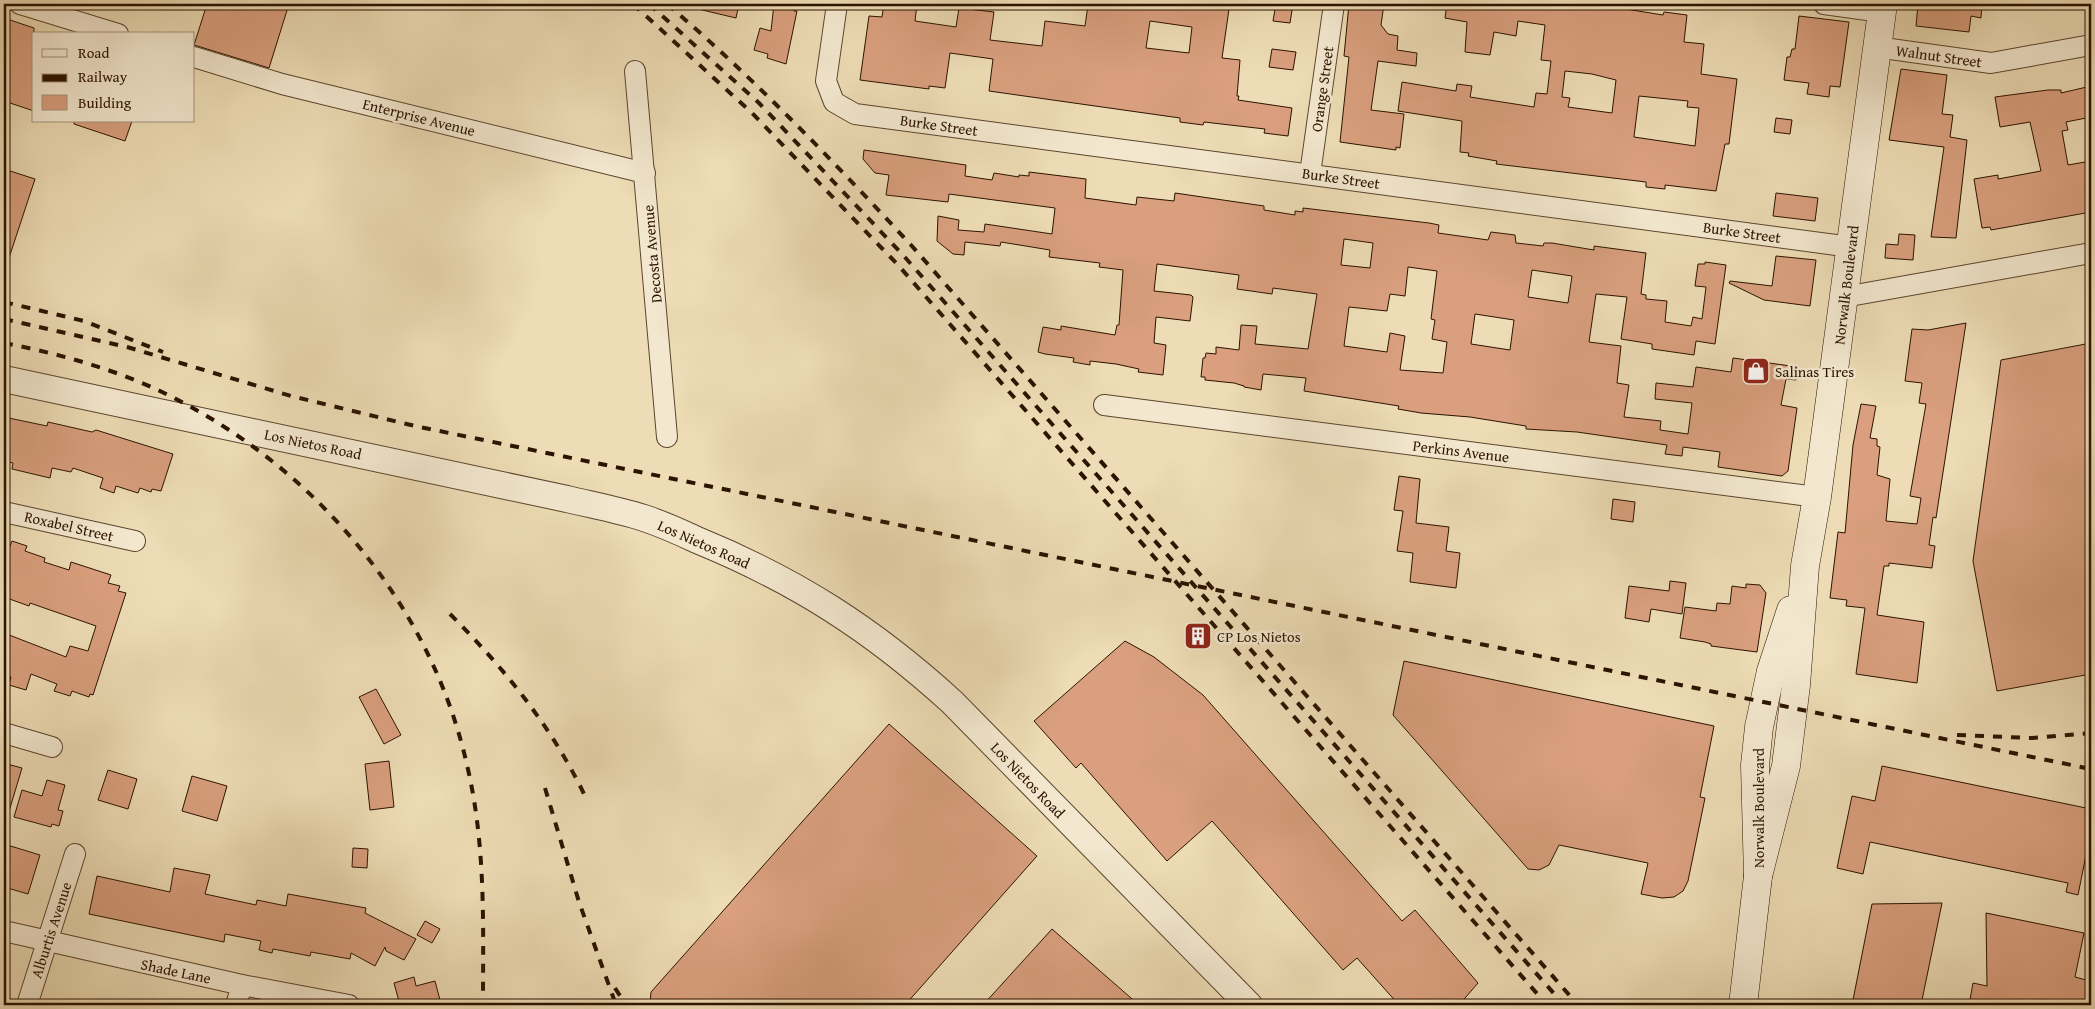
<svg xmlns="http://www.w3.org/2000/svg" width="2095" height="1009" font-family="'Gentium Book Plus',serif">
	<style>
		.building { fill: #d99f7e; stroke: #2c1300; fill-rule: evenodd }
		.lines { fill: none; stroke-linecap: round; stroke-linejoin: round }
		.minor-casing { stroke: #5c452d; stroke-width: 22 }
		.tertiary-casing { stroke: #5c452d; stroke-width: 28 }
		.secondary-casing { stroke: #2c1300; stroke-width: 29 }
		.minor { stroke: #f3e8cf; stroke-width: 20 }
		.tertiary { stroke: #f3e8cf; stroke-width: 26 }
		.secondary { stroke: #f3e8cf; stroke-width: 28 }
		.rail { stroke: #2c1300; stroke-width: 4; stroke-dasharray: 9 9; stroke-linecap: butt }
		.labels { text-anchor: middle; dominant-baseline: central; stroke-width: 5; stroke-linejoin: round; paint-order: stroke }
		.street-label { font-size: 15px; fill: #2c1300; stroke: #f3e8cf }
		.poi-label { font-size: 15px; fill: #2c1300; stroke: #f3e8cf; text-anchor: start }
	</style>
	<rect width="100%" height="100%" fill="#eddcb5"/>
	<filter id="stains"><feTurbulence type="fractalNoise" baseFrequency=".004" numOctaves="4"/><feColorMatrix values="0 0 0 0 .2 0 0 0 0 .09 0 0 0 0 .02 0 0 0 .5 -.17"/></filter>
	<radialGradient id="worn" r=".72"><stop offset=".6" stop-color="#630" stop-opacity="0"/><stop offset="1" stop-color="#630" stop-opacity=".3"/></radialGradient>
	<!-- building -->
	<g class="building">
		<polygon points="207,4 289,4 269,68 194,45"/>
		<polygon points="699,4 739,4 736,18 698,9"/>
		<polygon points="774,4 795,4 794,11 797,11 786,64 767,58 768,54 754,50 760,28 771,31"/>
		<path d="M884,4H917L915,21L956,27L959,8L994,12L990,40L1042,46L1045,21L1085,26L1088,5L1118,9V4H1221V8L1229,9L1222,58L1240,60L1237,96H1239L1238,100L1292,108L1288,136L1264,133L1265,129L1204,122L1203,125L1180,122V118L989,91L993,59L950,53L945,88L929,86V89L860,80L869,16L882,17ZM1150,21L1192,27L1189,53L1146,48Z"/>
		<polygon points="1276,4 1293,4 1290,23 1273,21"/>
		<polygon points="1349,4 1384,4 1381,25 1388,34 1398,36 1397,50 1417,53 1416,66 1378,61 1371,110 1404,114 1400,148 1396,147 1396,150 1340,142 1349,57 1344,56"/>
		<path d="M1447,4H1595L1663,15L1664,12L1687,15L1684,42L1704,44L1701,74L1737,79L1729,144H1725L1716,191L1665,185V189L1646,187V182L1496,164L1497,161L1468,156L1469,153L1460,152L1462,121L1398,111L1402,82L1456,91L1457,84L1472,86L1470,97L1534,107L1536,93L1547,94L1551,61L1541,60L1545,25L1518,21L1516,36L1494,32L1490,55L1465,52L1467,22L1445,18ZM1565,71L1592,74L1616,80L1612,113L1568,107L1570,98L1562,97ZM1639,96L1688,101L1687,107L1699,108L1695,146L1634,137Z"/>
		<polygon points="1918,4 1982,4 1981,18 1971,16 1969,32 1916,26"/>
		<polygon points="1799,16 1849,22 1840,87 1830,86 1829,97 1807,94 1809,83 1784,80 1787,57 1790,57 1792,49 1795,49"/>
		<polygon points="4,18 34,28 34,111 4,101"/>
		<polygon points="1272,49 1296,52 1293,70 1269,67"/>
		<polygon points="1901,69 1947,75 1942,114 1953,115 1950,137 1967,140 1956,238 1931,237 1944,147 1889,140"/>
		<polygon points="2091,86 2091,117 2066,122 2068,130 2062,131 2068,165 2091,161 2091,212 1991,230 1990,227 1982,228 1974,179 1998,175 1998,179 2041,171 2030,122 2000,127 1995,97 2048,90 2061,90 2061,93"/>
		<polygon points="1776,118 1792,120 1790,134 1774,132"/>
		<polygon points="74,121 132,121 125,141 74,124"/>
		<path d="M864,150L966,165L965,176L992,180L994,173L1019,177V175L1029,176V172L1086,179L1085,198L1136,205L1137,197L1174,201L1175,193L1264,206V210L1295,215V211L1303,212V208L1429,223L1439,225L1438,233L1488,240L1491,232L1515,235L1516,243L1543,246L1544,243H1552L1594,250V246L1646,253L1641,294L1646,295V299L1667,301L1665,322L1691,326L1693,317L1702,319L1706,287L1695,286L1698,264H1705V262L1726,265L1715,344L1696,341L1694,355L1652,349V344L1621,339L1627,297L1596,294L1589,342L1621,346L1617,383L1629,385L1624,417L1661,421L1660,430L1688,434L1692,403L1655,399L1656,383L1693,387L1696,367L1731,372L1733,358L1798,367L1796,380L1786,379L1781,405L1797,408L1788,471L1782,476L1718,467L1720,452L1683,447L1682,456L1665,454L1667,445L1577,432L1526,429V426L1470,417L1421,413L1398,409L1399,406L1304,391L1306,378L1263,374L1261,390L1244,387V386L1234,383L1205,380V377H1201L1203,358H1205L1206,353L1216,354V347L1239,350L1241,325L1257,326L1255,344L1308,349L1317,294L1273,288L1272,294L1237,289L1239,275L1157,264L1154,291L1191,295L1193,297L1190,321L1156,317L1154,343L1166,345L1163,375L1138,372L1139,369L1116,364L1090,361V365L1073,362L1074,358L1045,354L1038,352L1043,327L1061,330V326L1115,335L1117,325H1119L1123,270L1099,267L1100,263L1049,257L1050,250L1001,242L1000,246L965,242L964,255L953,254L937,241L938,216L959,220L958,230L984,232L985,224L1052,234L1055,208L949,194L948,202L886,195L889,175L875,173L863,159ZM1344,239L1373,243L1370,268L1341,265ZM1408,267L1437,271L1431,319L1435,320L1432,339L1447,342L1443,373L1400,370L1405,336L1390,333L1387,352L1344,346L1349,307L1387,311L1390,294L1405,296ZM1532,270L1572,276L1568,303L1528,297ZM1475,314L1514,320L1510,350L1471,344Z"/>
		<polygon points="4,169 35,179 6,267 4,266"/>
		<polygon points="1776,193 1818,198 1815,221 1773,216"/>
		<polygon points="1899,234 1915,235 1913,260 1885,258 1886,244 1898,245"/>
		<polygon points="1776,256 1816,260 1810,306 1764,300 1729,283 1730,281 1772,286"/>
		<polygon points="1966,323 1936,518 1933,517 1929,545 1935,546 1932,568 1889,563 1889,566 1884,566 1877,615 1924,622 1917,683 1856,674 1865,608 1846,606 1847,600 1830,598 1838,532 1845,533 1853,445 1861,404 1876,406 1870,438 1877,439 1877,446 1880,447 1877,475 1890,479 1886,521 1917,524 1921,498 1910,496 1926,404 1919,403 1922,383 1905,381 1912,329 1928,330"/>
		<polygon points="2091,343 2091,674 1997,691 1973,561 2001,360"/>
		<polygon points="4,417 47,426 48,422 92,432 96,430 173,454 161,491 152,489 151,492 140,488 138,493 116,486 114,493 100,488 103,478 73,468 71,472 52,468 50,478 12,469 13,463 4,461"/>
		<polygon points="1399,476 1420,479 1416,523 1449,527 1446,551 1460,553 1456,588 1410,582 1413,553 1397,551 1403,511 1394,510"/>
		<polygon points="1613,499 1635,502 1633,522 1611,519"/>
		<polygon points="12,541 27,546 25,551 45,558 44,562 69,570 71,562 111,575 108,583 120,586 118,591 126,593 93,695 90,694 89,697 72,691 70,696 54,691 57,684 31,674 26,690 9,685 11,677 4,675 4,633 66,657 70,646 88,651 96,626 30,603 29,606 4,597 7,582 4,581 4,560"/>
		<polygon points="1670,581 1686,583 1682,614 1651,609 1649,622 1625,618 1629,586 1669,591"/>
		<polygon points="1746,584 1760,585 1766,593 1757,652 1711,646 1711,644 1705,642 1680,638 1685,607 1716,611 1717,603 1730,604 1732,586 1746,588"/>
		<polygon points="1125,641 1154,657 1203,695 1402,921 1415,910 1478,983 1459,1005 1399,1005 1357,958 1343,970 1212,821 1167,861 1081,763 1076,768 1034,721"/>
		<polygon points="1404,661 1714,726 1700,797 1705,798 1688,881 1683,891 1674,897 1662,898 1641,894 1648,863 1559,845 1549,865 1539,870 1528,869 1393,715"/>
		<polygon points="376,689 401,735 384,744 359,697"/>
		<polygon points="889,724 1037,856 905,1005 650,1005 651,992"/>
		<polygon points="389,761 394,807 370,810 365,764"/>
		<polygon points="7,764 22,768 7,818 4,818 4,769 6,769"/>
		<polygon points="1882,766 2091,809 2091,830 2078,895 2066,892 2068,883 1870,842 1863,874 1837,868 1852,796 1875,801"/>
		<polygon points="108,770 137,779 128,809 98,800"/>
		<polygon points="192,776 227,786 217,821 182,811"/>
		<polygon points="47,780 65,785 58,810 63,811 59,826 52,824 51,827 14,817 22,790 42,796"/>
		<polygon points="4,844 40,855 28,894 4,887"/>
		<polygon points="353,848 368,849 367,868 352,867"/>
		<polygon points="174,868 210,875 205,894 256,905 257,900 286,906 288,894 366,908 365,913 416,939 404,960 386,951 385,947 375,966 351,953 350,959 311,952 310,956 273,949 272,953 259,950 261,941 225,934 224,942 89,914 97,876 170,892"/>
		<polygon points="1942,903 1921,1005 1852,1005 1872,904"/>
		<polygon points="1986,913 2084,933 2075,977 2090,981 2088,990 2091,990 2091,1005 1969,1005 1973,983 1987,986"/>
		<polygon points="425,921 440,929 432,943 417,935"/>
		<polygon points="1052,929 1139,1005 983,1005"/>
		<polygon points="414,977 416,986 435,981 440,1000 420,1005 400,1005 394,983"/>
	</g>
	<g class="lines">
		<!-- minor casing -->
		<g class="minor-casing">
			<g id="minor">
				<polyline points="20,4 118,34"/>
				<polyline points="837,4 826,81 834,102 855,114 1851,247"/>
				<polyline points="1824,4 1882,12"/>
				<polyline points="1876,47 1991,63 2091,45"/>
				<polyline points="194,57 282,84 645,173"/>
				<polyline points="635,71 667,437"/>
				<polyline points="1310,174 1334,4"/>
				<polyline points="1844,297 2091,253"/>
				<polyline points="1104,405 1817,497"/>
				<polyline points="4,512 135,541"/>
				<polyline points="4,733 52,747"/>
				<polyline points="4,931 242,985 349,1005"/>
				<polyline points="27,1005 75,854"/>
				<polyline points="236,1005 242,985"/>
			</g>
		</g>
		<!-- tertiary casing -->
		<g class="tertiary-casing">
			<path id="tertiary" d="M4,379L567,499C592,505 619,510 644,518C662,524 680,532 697,540C797,581 873,630 952,702L1249,1005"/>
		</g>
		<!-- secondary casing -->
		<g class="secondary-casing">
			<g id="secondary">
				<polyline points="1758,876 1786,766 1796,685 1805,566 1817,497 1883,4"/>
				<polyline points="1743,1005 1758,876 1755,765 1759,727 1771,671 1791,610"/>
			</g>
		</g>
		<!-- minor -->
		<use href="#minor" class="minor"/>
		<!-- tertiary -->
		<use href="#tertiary" class="tertiary"/>
		<!-- secondary -->
		<use href="#secondary" class="secondary"/>
		<!-- rail -->
		<g class="rail">
			<polyline points="633,4 752,113 898,265 1547,1005"/>
			<polyline points="649,4 759,103 903,255 1564,1005"/>
			<path d="M667,4C754,78 834,162 911,245L1578,1005"/>
			<polyline points="4,302 84,321 163,352"/>
			<polyline points="4,319 127,347 291,396 415,426 2091,769"/>
			<path d="M4,343C56,353 111,368 160,391C311,463 430,601 467,765C486,845 483,924 483,1005"/>
			<path d="M450,614C504,668 552,727 585,796"/>
			<polyline points="1957,735 2032,738 2091,733"/>
			<polyline points="545,788 579,902 616,1005"/>
			<polyline points="615,988 626,1005"/>
		</g>
	</g>
	<!-- icons -->
	<defs>
		<g id="shop-square" transform="scale(1.4375)"><rect x="-9" y="-9" width="18" height="18" rx="4" fill="#8f2418" stroke="#f3e8cf"/><path d="M-5-2.5h2.3a2.7 3.5 0 0 1 5.4 0H5L5.5 6h-11ZM-1.5-2.5h3a1.5 2.3 0 0 0-3 0Z" fill="#fff"/></g>
		<g id="building-square" transform="scale(1.4375)"><rect x="-9" y="-9" width="18" height="18" rx="4" fill="#8f2418" stroke="#f3e8cf"/><path d="M-4-6H4V6H1V3H-1V6H-4ZM-2.5-4.3h1.7v1.8h-1.7ZM.8-4.3h1.7v1.8H.8ZM-2.5-1h1.7V.8h-1.7ZM.8-1h1.7V.8H.8Z" fill="#fff"/></g>
	</defs>
	<g fill-rule="evenodd">
		<use href="#shop-square" x="1756" y="371"/>
		<use href="#building-square" x="1198" y="636"/>
	</g>
	<g class="labels">
		<!-- street labels -->
		<g class="street-label">
			<text transform="translate(1939 56) rotate(8)">Walnut Street</text>
			<text transform="translate(1322 89) rotate(-82)">Orange Street</text>
			<text transform="translate(419 117) rotate(14)">Enterprise Avenue</text>
			<text transform="translate(939 125) rotate(8)">Burke Street</text>
			<text transform="translate(1341 178) rotate(8)">Burke Street</text>
			<text transform="translate(1742 232) rotate(8)">Burke Street</text>
			<text transform="translate(652 254) rotate(-95)">Decosta Avenue</text>
			<text transform="translate(1846 285) rotate(-83)">Norwalk Boulevard</text>
			<text transform="translate(313 444) rotate(12)">Los Nietos Road</text>
			<text transform="translate(1461 451) rotate(7)">Perkins Avenue</text>
			<text transform="translate(69 526) rotate(13)">Roxabel Street</text>
			<text transform="translate(704 544) rotate(24)">Los Nietos Road</text>
			<text transform="translate(1028 780) rotate(46)">Los Nietos Road</text>
			<text transform="translate(1758 808) rotate(-90)">Norwalk Boulevard</text>
			<text transform="translate(51 930) rotate(-72)">Alburtis Avenue</text>
			<text transform="translate(176 971) rotate(12)">Shade Lane</text>
		</g>
		<!-- poi labels -->
		<g class="poi-label">
			<text x="1775" y="371">Salinas Tires</text>
			<text x="1217" y="636">CP Los Nietos</text>
		</g>
	</g>
	<!-- margin -->
	<rect width="2095" height="1009" fill="none" stroke="#eddcb5" stroke-width="20"/>
	<rect x="5" y="5" width="2085" height="999" fill="none" stroke="#2c1300" stroke-width="2.5"/>
	<rect x="10" y="10" width="2075" height="989" fill="none" stroke="#2c1300"/>
	<!-- legend -->
	<rect x="32" y="32" width="162" height="90" fill="#f3e8cf" stroke="#a3937c"/>
	<rect x="42" y="49" width="25" height="8" fill="#f3e8cf" stroke="#a3937c"/>
	<text x="78" y="58" font-size="15" fill="#2c1300">Road</text>
	<rect x="42" y="74" width="25" height="8" fill="#2c1300" stroke="#a3937c"/>
	<text x="78" y="82" font-size="15" fill="#2c1300">Railway</text>
	<rect x="42" y="95" width="25" height="15" fill="#d99f7e" stroke="#a3937c"/>
	<text x="78" y="108" font-size="15" fill="#2c1300">Building</text>
	<rect width="100%" height="100%" filter="url(#stains)"/>
	<rect width="100%" height="100%" fill="url(#worn)"/>
</svg>
